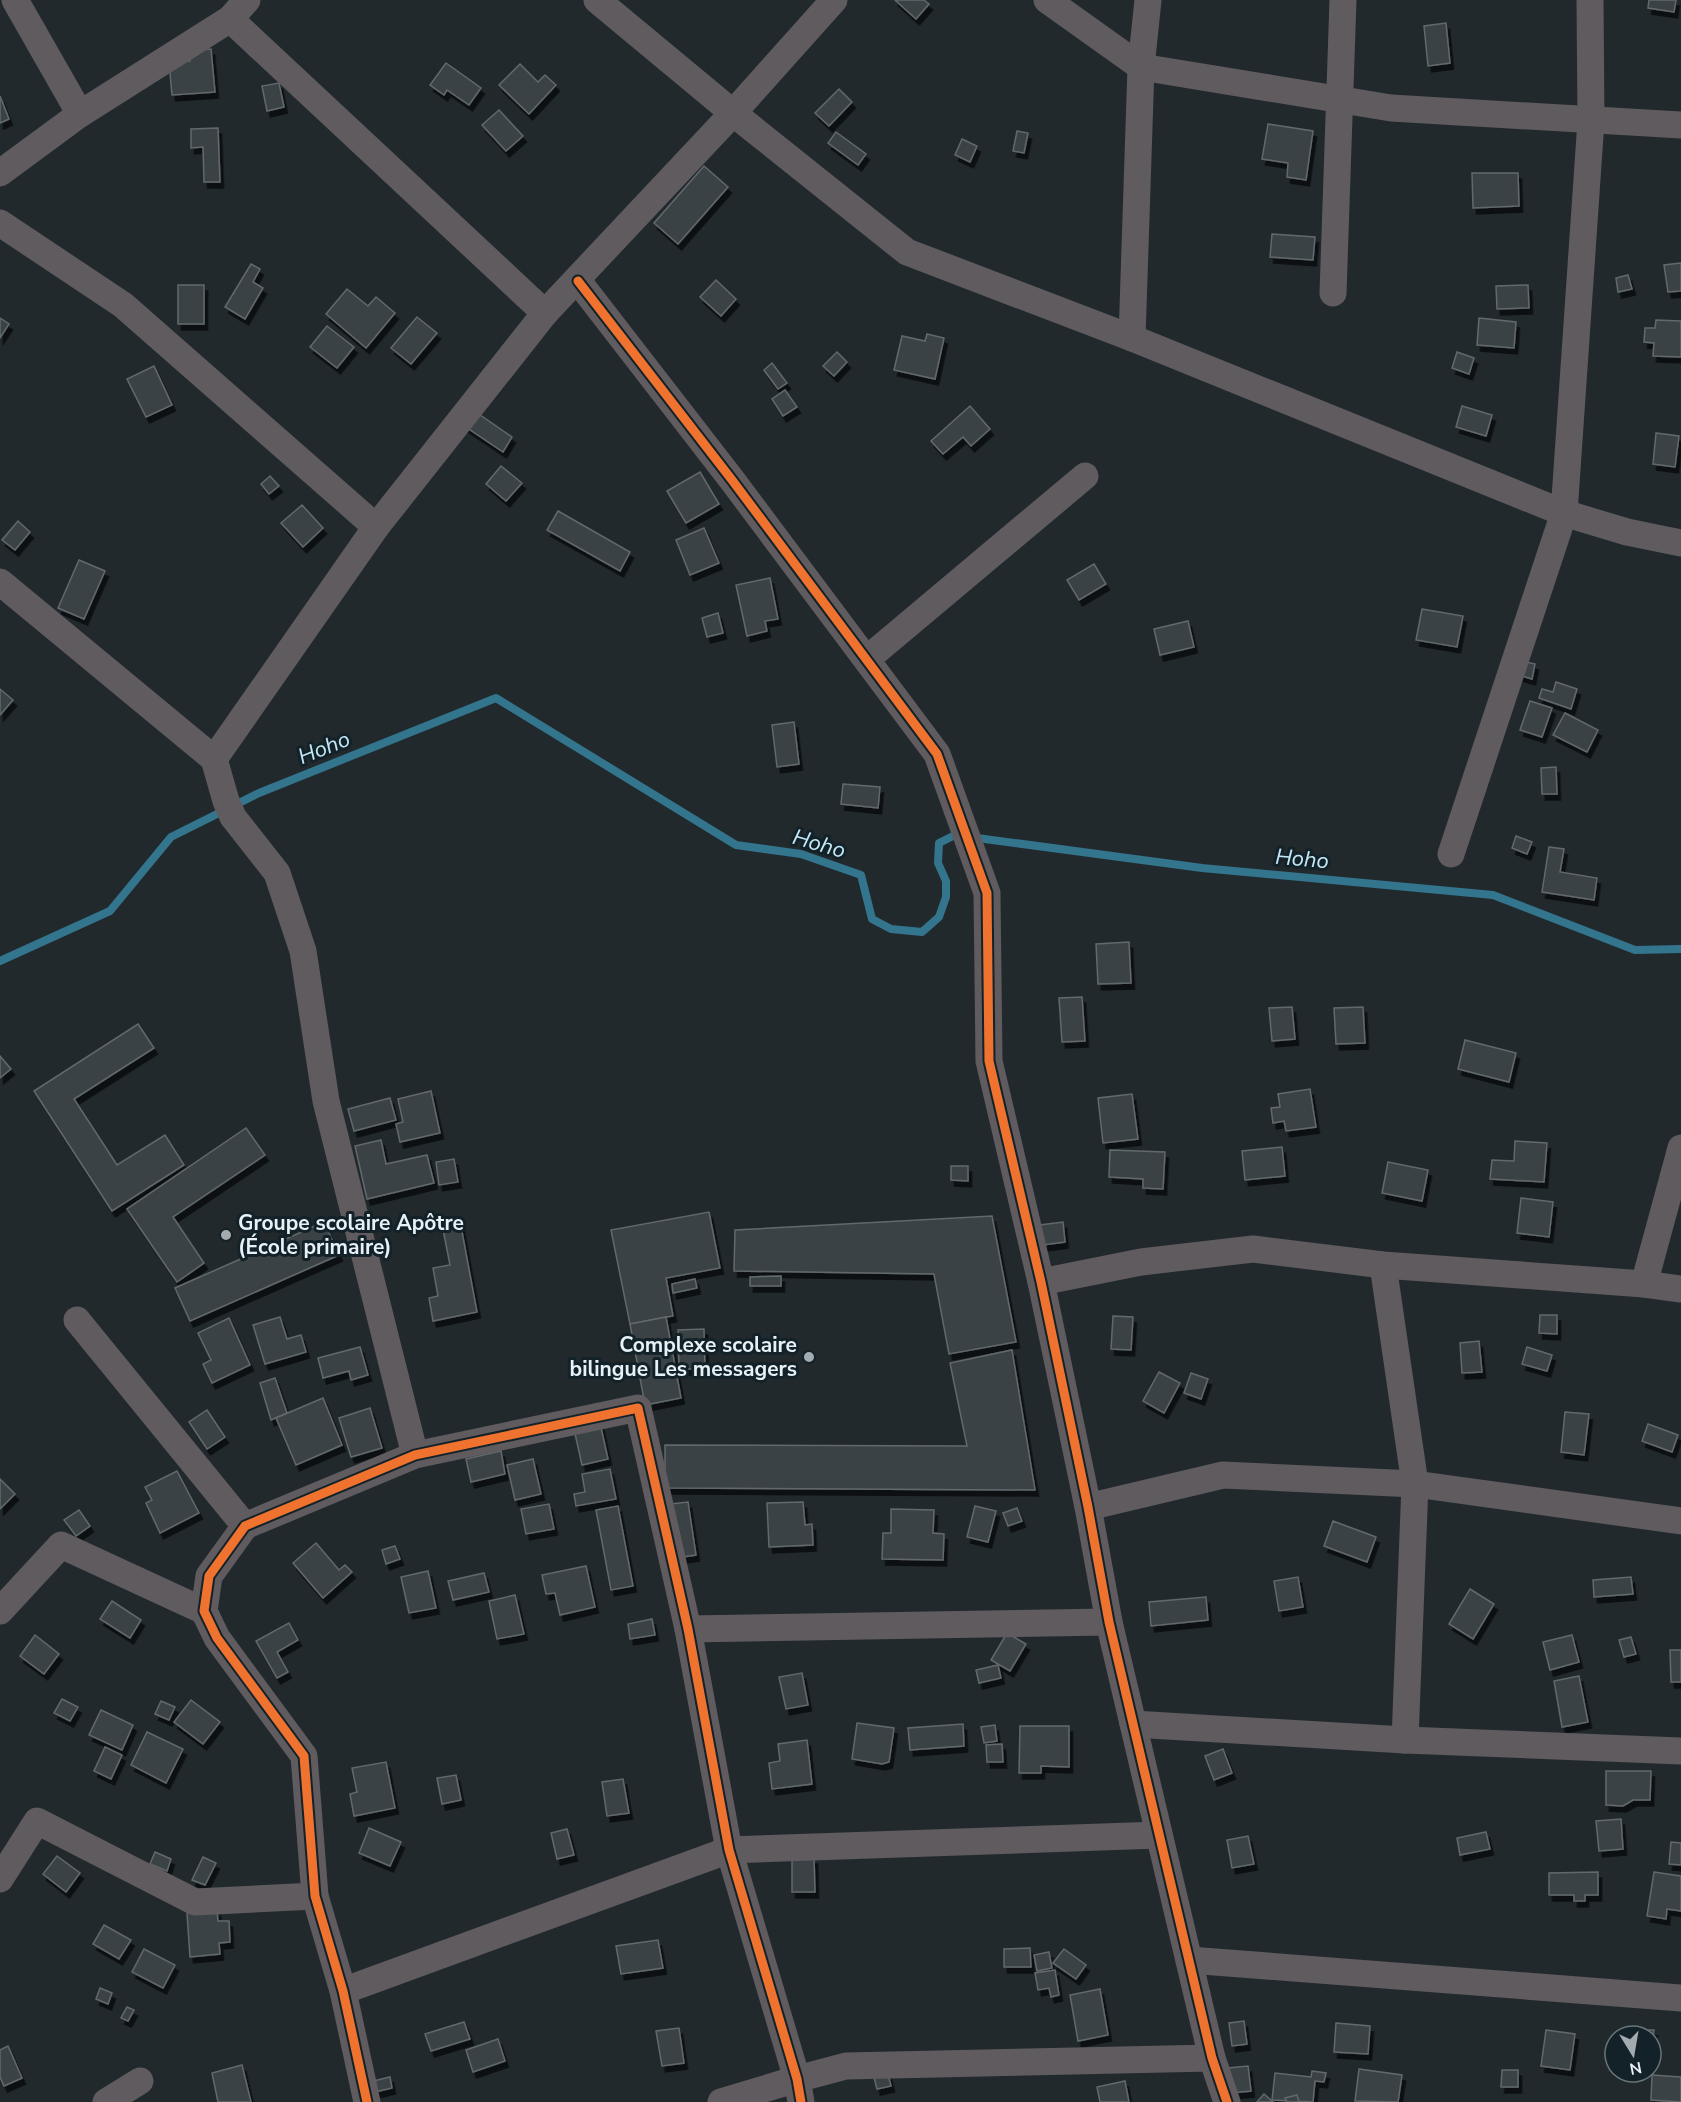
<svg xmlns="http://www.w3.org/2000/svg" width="1681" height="2102" font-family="'Nunito Sans',sans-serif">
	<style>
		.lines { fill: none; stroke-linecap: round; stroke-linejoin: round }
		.stream { stroke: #34758e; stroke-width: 8 }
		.building { fill: #3b4245; stroke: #62696c; stroke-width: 1.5; filter: url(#shadow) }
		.minor { stroke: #5f5b5f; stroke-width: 27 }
		.cycleway-casing { stroke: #132228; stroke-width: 13 }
		.cycleway { stroke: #ef722f; stroke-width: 9 }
		.poi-dot { fill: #a2abb0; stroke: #132228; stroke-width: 2 }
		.labels { text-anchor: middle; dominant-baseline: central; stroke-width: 6; stroke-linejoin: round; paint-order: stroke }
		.poi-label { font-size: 21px; font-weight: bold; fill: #e7f1f6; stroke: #132228; text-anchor: start }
		.water-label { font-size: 22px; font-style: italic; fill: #c2e7f7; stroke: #132228 }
	</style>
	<defs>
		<filter id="shadow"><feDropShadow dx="3.5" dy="6" stdDeviation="0" flood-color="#0009"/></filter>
	</defs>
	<rect width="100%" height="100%" fill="#21292d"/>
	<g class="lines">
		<!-- stream -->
		<polyline class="stream" points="0,961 110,911 171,837 259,793 496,698 736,845 801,854 861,875 872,919 891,929 922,932 939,917 946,897 946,881 938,863 939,843 955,835 1202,868 1493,895 1635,950 1681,949"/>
	</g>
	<!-- building -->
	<g class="building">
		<polygon points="895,0 924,0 929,4 916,19"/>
		<polygon points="1649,0 1676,0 1674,12 1648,8"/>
		<polygon points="1446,23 1450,63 1428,66 1424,26"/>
		<polygon points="211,49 215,92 172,95 169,62 190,61 189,51"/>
		<polygon points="446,63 481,88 469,105 447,90 444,95 430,85"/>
		<polygon points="520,64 538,82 545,75 556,85 529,114 499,85"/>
		<polygon points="279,83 284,107 267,111 262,86"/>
		<polygon points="839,89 852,102 829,126 815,113"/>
		<polygon points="0,96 9,119 0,123"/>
		<polygon points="499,110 523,136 506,151 482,125"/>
		<polygon points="1268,124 1313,131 1306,180 1287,177 1288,163 1262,159"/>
		<polygon points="218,128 220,182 204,182 203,147 191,148 191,129"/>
		<polygon points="1017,131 1028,133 1024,153 1013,151"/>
		<polygon points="836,132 866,154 858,165 828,143"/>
		<polygon points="962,139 977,146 970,162 955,155"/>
		<polygon points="704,166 728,187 678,244 654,223"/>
		<polygon points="1472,173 1518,173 1519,206 1473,208"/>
		<polygon points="1272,234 1315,237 1313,260 1270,257"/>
		<polygon points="1681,263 1681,291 1668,292 1664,265"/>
		<polygon points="251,264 260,269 253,282 263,288 245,319 225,307"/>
		<polygon points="1628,275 1632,289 1618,292 1616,278"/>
		<polygon points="716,280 736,299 721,316 700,297"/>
		<rect x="178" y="285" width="26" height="39"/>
		<polygon points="1528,285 1529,308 1497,309 1496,286"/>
		<polygon points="347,289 368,306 376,297 395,313 366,348 326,314"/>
		<polygon points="417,317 437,333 411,364 391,348"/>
		<polygon points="0,318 9,324 0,338"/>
		<polygon points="1479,318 1516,322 1514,348 1477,345"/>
		<polygon points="1656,320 1681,321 1681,357 1653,356 1654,343 1644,342 1645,328 1655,328"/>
		<polygon points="327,326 354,347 337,368 310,347"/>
		<polygon points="927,334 944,338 935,379 894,370 902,336 925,341"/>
		<polygon points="837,352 847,362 834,376 823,366"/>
		<polygon points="1457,352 1474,358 1469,374 1452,368"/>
		<polygon points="772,363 787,383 778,389 764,370"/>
		<polygon points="154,366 172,405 146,417 127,379"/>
		<polygon points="785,390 797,407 783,416 772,399"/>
		<polygon points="970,406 990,429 971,446 963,437 943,454 931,441"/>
		<polygon points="1462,406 1492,415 1486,436 1456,427"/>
		<polygon points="473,410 512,437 503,452 463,425"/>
		<polygon points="1656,433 1679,436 1675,467 1653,464"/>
		<polygon points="501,466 522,483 506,501 486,484"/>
		<polygon points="700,472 719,504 686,523 667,491"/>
		<polygon points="270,476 279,486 269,494 261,484"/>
		<polygon points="302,505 323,528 303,547 281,523"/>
		<polygon points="558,511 630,552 620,571 547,530"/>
		<polygon points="18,521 30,532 15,550 2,540"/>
		<polygon points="704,528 719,563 690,575 676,540"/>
		<polygon points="79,560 105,571 84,619 58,608"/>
		<polygon points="1094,564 1106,584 1079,600 1067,580"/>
		<polygon points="770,578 778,619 765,621 767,631 747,636 736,585"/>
		<polygon points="1422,609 1463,616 1457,647 1416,640"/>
		<polygon points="718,613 723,633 707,637 702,618"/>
		<polygon points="1188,621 1194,647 1160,655 1154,629"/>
		<polygon points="1514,659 1535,664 1532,679 1511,673"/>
		<polygon points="1556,682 1577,689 1571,709 1539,698 1542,689 1553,692"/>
		<polygon points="0,689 13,700 0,715"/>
		<polygon points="1530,701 1552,708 1542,737 1520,730"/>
		<polygon points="1565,713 1598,730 1587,752 1553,735"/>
		<polygon points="794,722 799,764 777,767 772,725"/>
		<polygon points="1556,767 1557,794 1542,794 1541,768"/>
		<polygon points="843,784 880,787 878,808 841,804"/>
		<polygon points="1516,836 1532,842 1527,854 1512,848"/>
		<polygon points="1549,847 1564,849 1560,872 1597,878 1594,900 1542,892"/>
		<polygon points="1129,942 1131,983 1098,984 1096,944"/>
		<polygon points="1082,997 1085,1041 1062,1042 1059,998"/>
		<polygon points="1292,1007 1295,1039 1272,1041 1269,1008"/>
		<polygon points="1363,1007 1365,1043 1336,1044 1334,1008"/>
		<polygon points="138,1024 154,1048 74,1099 117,1165 165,1135 184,1165 112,1211 34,1091"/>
		<polygon points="1465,1040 1516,1053 1509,1082 1458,1069"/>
		<polygon points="0,1056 11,1069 0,1078"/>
		<polygon points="1310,1089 1316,1127 1286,1131 1284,1121 1273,1123 1271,1108 1280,1107 1278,1094"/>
		<polygon points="431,1091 440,1133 400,1142 396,1124 403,1122 398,1099"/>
		<polygon points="1132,1094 1138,1139 1103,1143 1098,1098"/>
		<polygon points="390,1098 396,1120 354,1131 348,1109"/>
		<polygon points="246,1128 265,1155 173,1217 204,1263 177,1282 127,1209"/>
		<polygon points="381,1140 386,1164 427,1155 434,1183 367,1199 355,1146"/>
		<polygon points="1515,1141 1547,1143 1544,1182 1490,1179 1492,1160 1514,1161"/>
		<polygon points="1282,1147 1285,1176 1245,1180 1242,1151"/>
		<polygon points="1110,1150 1165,1152 1163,1189 1143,1188 1143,1179 1109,1177"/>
		<polygon points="454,1159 458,1182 439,1185 436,1162"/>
		<polygon points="1388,1162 1428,1170 1422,1201 1382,1193"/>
		<polygon points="951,1166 968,1166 968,1181 951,1180"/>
		<polygon points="1521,1198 1553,1202 1549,1237 1517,1233"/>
		<polygon points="709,1212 720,1268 666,1278 673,1316 630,1324 611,1230"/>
		<polygon points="992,1216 1016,1342 949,1354 934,1274 734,1271 735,1230"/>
		<polygon points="460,1221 477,1312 433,1321 429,1298 438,1296 433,1268 450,1265 442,1224"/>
		<polygon points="324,1222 339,1255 190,1321 175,1288"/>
		<polygon points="1063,1222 1065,1242 1035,1246 1032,1226"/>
		<polygon points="781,1276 781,1286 750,1286 750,1277"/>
		<polygon points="695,1279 697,1288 673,1293 672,1284"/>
		<polygon points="1540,1315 1557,1315 1557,1334 1539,1333"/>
		<polygon points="1113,1316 1133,1317 1131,1350 1111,1349"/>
		<polygon points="280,1317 287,1339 301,1335 306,1352 265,1364 253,1325"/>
		<polygon points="666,1317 681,1398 645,1405 630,1324"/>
		<polygon points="229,1318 250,1365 212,1383 203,1364 211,1360 198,1333"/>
		<polygon points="704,1329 705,1369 679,1369 678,1330"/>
		<polygon points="1479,1341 1482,1372 1462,1373 1460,1343"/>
		<polygon points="360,1347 368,1375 351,1380 349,1371 323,1378 318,1358"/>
		<polygon points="1527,1347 1552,1355 1547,1371 1522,1364"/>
		<polygon points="1012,1350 1035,1490 665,1488 665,1445 967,1446 950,1363"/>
		<polygon points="1159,1372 1180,1383 1164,1413 1143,1401"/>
		<polygon points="1191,1373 1208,1379 1201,1399 1184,1393"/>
		<polygon points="275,1378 287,1413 271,1420 260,1383"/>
		<polygon points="323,1398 342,1445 296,1465 276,1418"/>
		<polygon points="370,1408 382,1448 351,1457 339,1418"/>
		<polygon points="207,1410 225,1437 207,1449 189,1422"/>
		<polygon points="1565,1412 1589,1414 1584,1455 1561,1452"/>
		<polygon points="600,1423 608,1459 582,1465 574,1429"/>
		<polygon points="1648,1424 1678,1435 1672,1452 1642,1441"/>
		<polygon points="501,1451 505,1474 471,1482 466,1459"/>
		<polygon points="533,1459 541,1494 515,1500 507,1465"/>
		<polygon points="610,1469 616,1499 576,1506 574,1494 585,1492 582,1474"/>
		<polygon points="177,1471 199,1513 160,1533 146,1503 152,1500 145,1487"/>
		<polygon points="0,1479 15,1494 0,1509"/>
		<polygon points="688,1502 696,1555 669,1559 662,1505"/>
		<polygon points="803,1502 805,1525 812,1524 813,1545 769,1547 767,1503"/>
		<polygon points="549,1504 554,1529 526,1534 521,1509"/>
		<polygon points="618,1506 633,1586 611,1590 596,1510"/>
		<polygon points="975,1506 996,1511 988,1542 967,1537"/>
		<polygon points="1017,1508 1022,1521 1008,1526 1003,1513"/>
		<polygon points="891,1509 934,1510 933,1533 944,1534 943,1560 882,1559 883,1533 891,1533"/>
		<polygon points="79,1510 90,1526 76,1536 64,1520"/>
		<polygon points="1333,1521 1376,1537 1367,1562 1324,1546"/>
		<polygon points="316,1543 339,1570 345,1565 352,1572 323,1598 293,1563"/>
		<polygon points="395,1546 400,1559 386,1564 382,1550"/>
		<polygon points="586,1566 595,1607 560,1615 555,1593 546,1594 542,1575"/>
		<polygon points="428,1571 436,1608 409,1613 401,1577"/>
		<polygon points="484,1573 489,1592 453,1600 448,1581"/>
		<polygon points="1298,1577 1303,1607 1279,1611 1274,1581"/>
		<polygon points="1631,1577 1633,1594 1594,1597 1593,1580"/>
		<polygon points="1470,1589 1494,1604 1473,1639 1449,1624"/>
		<polygon points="515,1595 524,1634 497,1639 489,1601"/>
		<polygon points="1206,1597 1208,1620 1151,1626 1149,1602"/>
		<polygon points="112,1601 141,1620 130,1638 100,1619"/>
		<polygon points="652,1619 655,1635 630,1639 628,1624"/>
		<polygon points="289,1623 298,1640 277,1652 288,1672 277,1678 256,1641"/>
		<polygon points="1007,1633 1026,1644 1010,1671 991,1660"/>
		<polygon points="35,1635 59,1654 44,1674 20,1656"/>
		<polygon points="1572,1635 1579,1662 1550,1670 1543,1642"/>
		<polygon points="1631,1637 1636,1654 1624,1657 1619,1640"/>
		<polygon points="1670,1650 1681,1650 1681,1682 1671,1682"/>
		<polygon points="998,1665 1001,1678 979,1683 976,1670"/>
		<polygon points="802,1673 808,1705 786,1709 779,1677"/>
		<polygon points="1579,1676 1588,1722 1562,1727 1554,1681"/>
		<polygon points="62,1699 78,1707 70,1721 54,1713"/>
		<polygon points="191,1700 220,1722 203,1744 174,1722"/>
		<polygon points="161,1701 175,1707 169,1720 155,1714"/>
		<polygon points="101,1710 133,1725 122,1750 89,1735"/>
		<polygon points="857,1723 894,1728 889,1762 882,1764 852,1759"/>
		<polygon points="963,1724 964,1746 910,1750 908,1728"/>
		<polygon points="995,1725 997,1741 984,1743 981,1727"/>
		<polygon points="1020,1726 1069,1726 1069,1767 1041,1766 1041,1773 1019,1773"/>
		<polygon points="147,1732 183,1749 166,1783 131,1765"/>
		<polygon points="807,1740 812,1784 772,1789 769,1763 780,1761 778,1744"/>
		<polygon points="1002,1744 1003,1762 987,1762 986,1745"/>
		<polygon points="105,1747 122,1755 111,1779 94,1771"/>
		<polygon points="1223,1749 1232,1773 1214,1780 1205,1756"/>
		<polygon points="386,1762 395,1808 354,1816 350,1794 357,1792 352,1768"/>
		<polygon points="1606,1771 1651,1771 1650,1800 1633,1800 1623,1806 1606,1805"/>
		<polygon points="456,1775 461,1800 442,1804 437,1778"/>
		<polygon points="623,1779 629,1813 607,1816 602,1782"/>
		<polygon points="1621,1819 1623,1849 1599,1851 1596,1821"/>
		<polygon points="369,1828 401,1842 390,1866 359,1853"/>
		<polygon points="567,1829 574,1855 557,1859 551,1833"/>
		<polygon points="1486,1832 1490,1849 1460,1855 1457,1838"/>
		<polygon points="1248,1836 1254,1864 1232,1868 1227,1840"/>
		<polygon points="1671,1842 1681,1843 1681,1865 1669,1864"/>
		<polygon points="155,1852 171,1859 167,1871 150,1864"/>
		<polygon points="57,1856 80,1873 66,1892 43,1874"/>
		<polygon points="203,1857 216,1863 205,1885 192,1880"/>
		<polygon points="792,1858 814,1858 815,1892 792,1892"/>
		<polygon points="1598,1872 1598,1895 1585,1895 1585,1901 1574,1901 1574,1895 1549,1895 1549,1873"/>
		<polygon points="1654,1872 1681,1876 1681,1911 1667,1909 1666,1919 1647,1916"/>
		<polygon points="217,1910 218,1921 229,1921 230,1942 219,1943 220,1954 190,1957 187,1913"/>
		<polygon points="104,1925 131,1940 119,1959 93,1944"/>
		<polygon points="658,1940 663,1968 621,1974 616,1946"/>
		<polygon points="1030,1948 1031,1967 1004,1967 1004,1949"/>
		<polygon points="144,1949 175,1965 163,1988 132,1972"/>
		<polygon points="1064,1949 1086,1965 1076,1979 1053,1963"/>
		<polygon points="1049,1952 1052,1968 1037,1971 1034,1955"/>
		<polygon points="1055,1970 1059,1995 1051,1997 1049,1988 1038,1990 1035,1973"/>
		<polygon points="100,1988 112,1993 108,2004 96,1999"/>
		<polygon points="1100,1989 1108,2035 1078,2041 1070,1995"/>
		<polygon points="127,2007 134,2010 128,2021 121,2018"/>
		<polygon points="1244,2021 1247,2044 1232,2046 1229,2023"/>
		<polygon points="464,2022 470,2039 431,2051 425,2034"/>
		<polygon points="1336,2023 1370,2026 1368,2054 1334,2052"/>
		<polygon points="679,2028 684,2063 662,2066 656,2031"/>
		<polygon points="1546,2030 1575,2034 1570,2070 1541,2066"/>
		<polygon points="1638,2030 1654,2030 1653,2037 1638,2036"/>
		<polygon points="498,2039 505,2061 473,2072 466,2050"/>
		<polygon points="8,2046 22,2078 4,2086 0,2077 0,2050"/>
		<polygon points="242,2065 251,2102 218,2102 212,2073"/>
		<polygon points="1248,2066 1251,2091 1231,2093 1228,2068"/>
		<polygon points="1359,2069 1402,2075 1398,2102 1355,2101"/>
		<polygon points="1502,2070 1518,2070 1518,2087 1501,2087"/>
		<polygon points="1312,2071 1326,2073 1324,2082 1315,2081 1313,2102 1272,2100 1275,2073 1311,2077"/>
		<polygon points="888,2074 891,2086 877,2089 874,2077"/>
		<polygon points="1652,2075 1681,2077 1681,2102 1651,2100"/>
		<polygon points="390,2077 392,2088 371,2093 369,2082"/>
		<polygon points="1125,2081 1129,2102 1100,2102 1097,2087"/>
		<polygon points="1264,2094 1273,2102 1257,2102"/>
		<polygon points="1297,2095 1299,2102 1287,2102 1285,2098"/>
	</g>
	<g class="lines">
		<!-- minor -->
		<g class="minor">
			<polyline points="15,0 80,114"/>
			<polyline points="597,0 733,113 907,252 1132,338 1564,513 1627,532 1681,543"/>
			<polyline points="1047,0 1141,67 1391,108 1681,125"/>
			<polyline points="230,19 545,313"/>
			<polyline points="0,173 80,114 230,19 247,0"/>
			<polyline points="0,223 123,305 376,527"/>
			<polyline points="578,281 732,480 937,754 987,893 989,1061 1041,1282 1088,1507 1109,1622 1212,2058 1227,2102"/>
			<polyline points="1333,293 1343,0"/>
			<polyline points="1132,338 1141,67 1148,0"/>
			<polyline points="0,582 214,759 226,801 233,817 277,873 303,951 326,1101 415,1455"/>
			<polyline points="867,659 1085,476"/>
			<polyline points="214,759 376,527 545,313 733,113 834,0"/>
			<polyline points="1451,854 1564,513 1591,121 1590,0"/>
			<polyline points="1383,1265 1415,1484 1405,1740"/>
			<polyline points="1041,1282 1141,1262 1253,1249 1383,1265 1644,1284 1681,1289"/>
			<polyline points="1644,1284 1681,1148"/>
			<polyline points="77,1320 245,1526"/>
			<polyline points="1088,1507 1223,1475 1415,1484 1681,1521"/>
			<polyline points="0,1611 61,1545 204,1611"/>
			<polyline points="688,1629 1109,1622"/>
			<polyline points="1133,1724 1405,1740 1681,1751"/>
			<polyline points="0,1879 37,1821 195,1902 315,1896"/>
			<polyline points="1189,1960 1681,1998"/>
			<polyline points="343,1991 729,1850 1159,1835"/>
			<polyline points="106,2102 140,2081"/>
			<polyline points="367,2102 343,1991 315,1896 304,1756 217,1638 204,1611 209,1576 245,1526 415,1455 638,1408 688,1629 729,1850 797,2079 801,2102"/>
			<polyline points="721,2102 797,2079 846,2066 1212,2058"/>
		</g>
		<!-- cycleway casing -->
		<g class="cycleway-casing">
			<g id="cycleway">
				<polyline points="578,281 732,480 937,754 987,893 989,1061 1041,1282 1088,1507 1109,1622 1212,2058 1227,2102"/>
				<polyline points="367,2102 343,1991 315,1896 304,1756 217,1638 204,1611 209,1576 245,1526 415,1455 638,1408 688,1629 729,1850 797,2079 801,2102"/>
			</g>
		</g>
		<!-- cycleway -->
		<use href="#cycleway" class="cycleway"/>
	</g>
	<!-- markers -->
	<g class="poi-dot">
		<circle cx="226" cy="1235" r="6"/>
		<circle cx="809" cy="1357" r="6"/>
	</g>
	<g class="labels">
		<!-- poi labels -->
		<g class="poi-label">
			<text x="238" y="1223">Groupe scolaire Apôtre<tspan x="238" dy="24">(École primaire)</tspan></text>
			<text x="797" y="1345" text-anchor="end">Complexe scolaire<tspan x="797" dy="24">bilingue Les messagers</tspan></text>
		</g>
		<!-- water labels -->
		<g class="water-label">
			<text transform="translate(324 748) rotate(-22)">Hoho</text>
			<text transform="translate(819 844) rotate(16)">Hoho</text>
			<text transform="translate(1302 859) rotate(5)">Hoho</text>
		</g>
	</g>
	<!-- north arrow -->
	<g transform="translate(1633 2054) rotate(169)"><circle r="28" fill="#132228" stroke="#68757a" stroke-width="1.5"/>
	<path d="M0-4.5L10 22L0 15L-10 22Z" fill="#a2abb0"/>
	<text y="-9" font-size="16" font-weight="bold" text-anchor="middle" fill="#e7f1f6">N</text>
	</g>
</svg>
